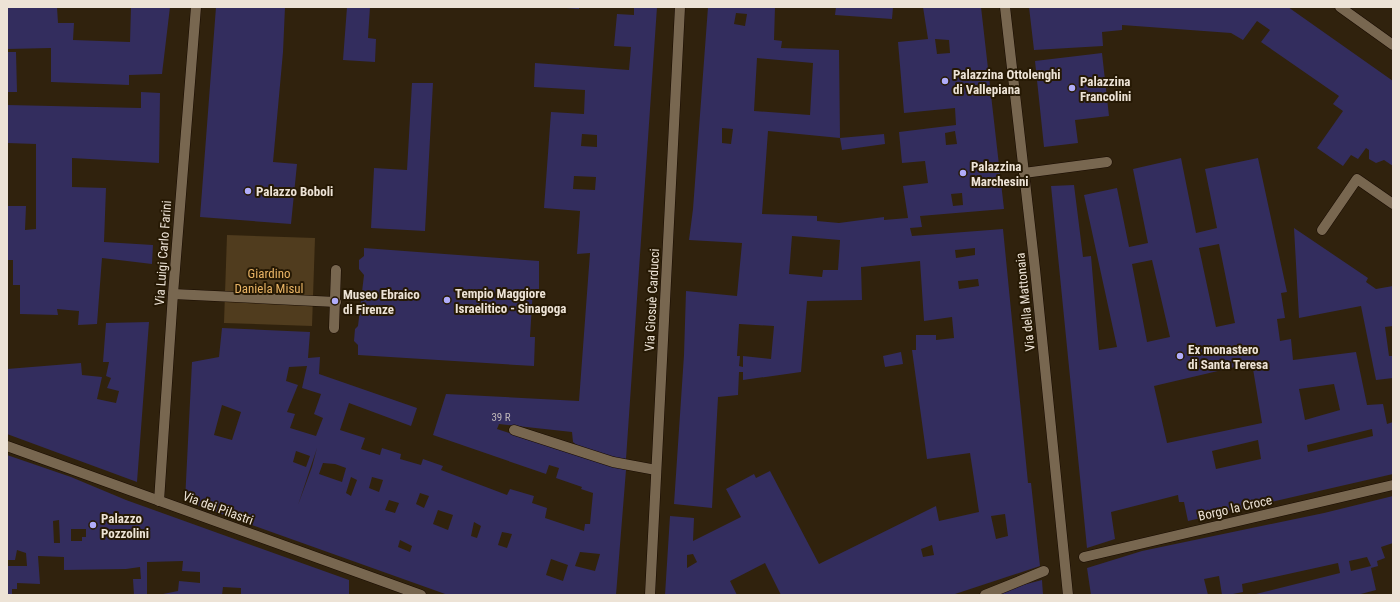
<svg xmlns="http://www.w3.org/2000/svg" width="1400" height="602" font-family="'Roboto Condensed',sans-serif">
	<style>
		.green { fill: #503c1e }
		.building { fill: #332d5e; fill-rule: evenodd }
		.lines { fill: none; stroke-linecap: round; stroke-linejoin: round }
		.lane-casing { stroke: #180b00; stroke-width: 11 }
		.street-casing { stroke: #180b00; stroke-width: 11 }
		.lane { stroke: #786750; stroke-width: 10 }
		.street { stroke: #786750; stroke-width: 10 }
		.poi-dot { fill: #b1adfa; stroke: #261904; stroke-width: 1.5 }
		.labels { text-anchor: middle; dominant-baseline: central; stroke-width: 4; stroke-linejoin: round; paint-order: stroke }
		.number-label { font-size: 11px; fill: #beb6b8 }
		.poi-label { font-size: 13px; font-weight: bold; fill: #ede3d6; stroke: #261904; text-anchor: start }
		.street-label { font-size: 13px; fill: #ede3d6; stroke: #261904 }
		.park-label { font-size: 13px; fill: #e9b465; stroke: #261904 }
	</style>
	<rect width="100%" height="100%" fill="#30220d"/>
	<!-- green -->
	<polygon class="green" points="227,235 315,238 312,326 224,323"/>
	<!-- building -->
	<g class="building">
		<polygon points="7,7 57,7 58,23 74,23 73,40 130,42 131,7 170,7 162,74 129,75 129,85 51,82 51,48 7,49"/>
		<polygon points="216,7 285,7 283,52 273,162 297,164 291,224 200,217"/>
		<polygon points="347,7 370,7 368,38 376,39 375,62 343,60"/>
		<polygon points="566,7 579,7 579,9 566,8"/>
		<path d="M634,7H657L626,459L599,457L582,449L573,442L572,432L499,424L497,429L626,470L616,595H448L185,501L192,362L219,357L222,328L310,332L308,358L320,357L319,374L417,408L411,426L349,403L340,430L365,438L361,449L380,455L382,448L401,454L400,459L421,465L423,459L443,466L441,470L507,495L510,489L534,496L532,503L547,508L545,518L584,531L585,524H590L593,493L581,489L582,487L556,478L559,468L549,465L546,474L433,435L446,394L579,401L590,253L577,254L580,211L544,208L551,112L584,114L585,90L534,87L535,63L629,70L631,47L614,46L617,14L634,15ZM582,134L597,135V147L581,146ZM574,176L596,177L595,190L573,189ZM307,366L302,388L321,394L314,414L323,418L316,436L290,428L295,414L287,412L298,385L286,381L289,367ZM222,405L241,412L232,440L214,435ZM317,448L312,467L298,505ZM296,451L310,456L306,467L293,462ZM323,463L335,464L346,468L342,482L319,474ZM351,477L357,480L351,496L346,493ZM372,477L383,480L379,492L369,488ZM420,493L429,496L424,508L416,504ZM389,500L399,503L395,513L385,510ZM438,510L453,515L448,530L433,524ZM474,522L481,526L477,538L471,536ZM502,532L512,534L507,548L498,545ZM400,540L412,546L410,552L398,547ZM580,552L600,554L595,571L575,566ZM551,559L568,565L563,581L546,575Z"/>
		<path d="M708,7H775L774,40L782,41L781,48L839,50L840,138L884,134L885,144L842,150L840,138L768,131L762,214L817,216V221L839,223L884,217V220L908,218L903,186L928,183L925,161L902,163L899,132L956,125L955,108L904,113L898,42L928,39L923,7H981L1004,209L920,216L922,227L910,228L912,236L1003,229L1028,483H1031L1040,566L952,595H781L765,563L730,581L737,595H665L670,516L694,518L693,541L741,517L726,489L754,474L756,478L770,471L819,564L936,506L939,521L979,512L970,453L927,459L912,350H916V335H936V340L954,338L952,317L924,321L920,261L861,267L862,300L807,301L801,372L743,380V372H739L738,395L718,397L712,508L674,504L684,355L686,291L737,296L742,243L689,240L693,209ZM736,13L747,14L745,26L734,24ZM935,39L949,40L950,53L937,54ZM757,58L813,63L810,115L754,111ZM722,128L733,129L731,144L722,143ZM955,131L957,144L946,145L945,133ZM962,193L963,205L953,206L951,194ZM792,236L840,240L838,270H823L822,277L789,274ZM975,248V255L956,258L955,250ZM978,279L979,286L959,289L958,281ZM739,324L774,326L771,359L743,356V367L739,366L740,356H737ZM1005,514L1008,536L996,539L991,516ZM932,545L934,555L923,557L921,549ZM693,554L697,562L687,568V555Z"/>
		<polygon points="836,7 893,7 892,19 835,15"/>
		<polygon points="1029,7 1288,7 1393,81 1393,166 1384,160 1376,163 1369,159 1369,150 1366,148 1358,159 1351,155 1343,166 1317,148 1343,111 1333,104 1339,96 1261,42 1270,30 1257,21 1243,40 1231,33 1122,25 1122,30 1102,32 1103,46 1034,50"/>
		<polygon points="7,52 16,52 17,92 7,92"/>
		<polygon points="1102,53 1109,116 1075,120 1078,143 1044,147 1035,61"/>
		<polygon points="412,83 433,83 425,231 371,228 374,168 407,170"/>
		<polygon points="141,92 160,93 159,163 72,158 72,187 106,188 104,242 153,245 152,264 102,258 97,324 78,325 79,311 57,309 58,315 20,314 20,285 13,285 13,260 7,260 7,206 26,206 25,230 36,229 36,144 7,143 7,105 141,108"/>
		<path d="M1181,158L1196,233L1217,228L1205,169L1258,158L1287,292L1281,293L1285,318L1277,319L1280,341L1291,339L1293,360L1356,352L1367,405L1383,404L1387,424L1393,422V474L1188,521L1184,502H1179L1178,495L1111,512L1115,539L1087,548L1051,186L1074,185L1083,257L1091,256L1099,350L1117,347L1084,195L1117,188L1129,247L1148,243L1133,169ZM1219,244L1235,323L1216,327L1199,248ZM1152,260L1170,337L1147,342L1132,264ZM1252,363L1262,423L1167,443L1154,386ZM1334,384L1340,410L1305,420L1299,389ZM1372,429L1373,436L1308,452L1307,445ZM1258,440L1261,459L1216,469L1212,451Z"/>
		<polygon points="1294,228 1368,278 1366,282 1376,289 1393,286 1393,326 1385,327 1389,356 1393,356 1393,378 1376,380 1361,306 1299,318"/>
		<polygon points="364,248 539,261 539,290 533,289 530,337 535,337 534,366 358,355 358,345 354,341 355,329 358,326 364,275 359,269 359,260 364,256"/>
		<polygon points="149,322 137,482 7,434 7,369 81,363 82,375 102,377 97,399 116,403 119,391 107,388 111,378 106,376 109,362 103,362 106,323"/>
		<polygon points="901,352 903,364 885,367 883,356"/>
		<path d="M7,455L71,477L126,500L349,580V595H241V588L223,587L222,595H158L178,591L179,581L200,583V572L182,571L183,561L147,562V595H134L133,579H141L140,567L126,569L64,570V557L38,556L40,584L17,583V589H12V595H7V566H27L26,553L17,550L15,560H7ZM59,520L60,543H54L53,521ZM71,529H86V537H82V541H71Z"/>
		<path d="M1393,496V543L1381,547L1385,558L1377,561L1378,566L1371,568L1376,590L1357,595H1252L1340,573L1338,563L1242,584L1243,592L1228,595H1222L1219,576L1204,579L1208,595H1091L1087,568L1142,551L1324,513ZM1367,557L1371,566L1351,571L1349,561Z"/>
		<polygon points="1042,580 1043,595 995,595 1019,586"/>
	</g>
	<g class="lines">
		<!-- lane casing -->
		<g class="lane-casing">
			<g id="lane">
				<polyline points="1024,173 1107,162"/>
				<polyline points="1322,230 1357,179 1393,204"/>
				<polyline points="173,294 336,302"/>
				<polyline points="334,328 336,270"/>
				<polyline points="514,430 613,462 656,470"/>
			</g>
		</g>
		<!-- street casing -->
		<g class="street-casing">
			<g id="street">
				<polyline points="1005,7 1035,269 1068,595"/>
				<polyline points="1340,7 1393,45"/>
				<polyline points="7,446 421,595"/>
				<polyline points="159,501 173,294 196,7"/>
				<polyline points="1084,557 1393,485"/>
				<polyline points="650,595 680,7"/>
				<polyline points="985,595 1044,571"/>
			</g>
		</g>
		<!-- lane -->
		<use href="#lane" class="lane"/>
		<!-- street -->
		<use href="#street" class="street"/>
	</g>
	<!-- markers -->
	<g class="poi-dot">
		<circle cx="945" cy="81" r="4"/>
		<circle cx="1072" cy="88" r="4"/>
		<circle cx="963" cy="173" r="4"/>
		<circle cx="248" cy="191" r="4"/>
		<circle cx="447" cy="300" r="4"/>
		<circle cx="335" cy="301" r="4"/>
		<circle cx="1180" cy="356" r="4"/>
		<circle cx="93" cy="525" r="4"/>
	</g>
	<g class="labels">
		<!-- number labels -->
		<g class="number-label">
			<text x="501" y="417">39 R</text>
		</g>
		<!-- poi labels -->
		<g class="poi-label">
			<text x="953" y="74">Palazzina Ottolenghi<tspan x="953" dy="15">di Vallepiana</tspan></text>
			<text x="1080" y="81">Palazzina<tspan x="1080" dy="15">Francolini</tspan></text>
			<text x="971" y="166">Palazzina<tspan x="971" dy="15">Marchesini</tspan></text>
			<text x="256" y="191">Palazzo Boboli</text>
			<text x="455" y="293">Tempio Maggiore<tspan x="455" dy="15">Israelitico - Sinagoga</tspan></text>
			<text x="343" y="294">Museo Ebraico<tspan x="343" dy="15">di Firenze</tspan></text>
			<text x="1188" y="349">Ex monastero<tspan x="1188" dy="15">di Santa Teresa</tspan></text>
			<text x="101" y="518">Palazzo<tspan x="101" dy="15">Pozzolini</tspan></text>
		</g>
		<!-- street labels -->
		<g class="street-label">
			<text transform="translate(163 253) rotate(-86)">Via Luigi Carlo Farini</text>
			<text transform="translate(652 300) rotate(-87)">Via Giosuè Carducci</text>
			<text transform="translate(1025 302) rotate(-96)">Via della Mattonaia</text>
			<text transform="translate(218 508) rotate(20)">Via dei Pilastri</text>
			<text transform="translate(1235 508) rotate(-13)">Borgo la Croce</text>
		</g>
		<!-- park labels -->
		<g class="park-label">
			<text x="269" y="273">Giardino<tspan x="269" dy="15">Daniela Misul</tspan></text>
		</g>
	</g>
	<!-- border -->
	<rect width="1400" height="602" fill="none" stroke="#ede3d6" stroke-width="16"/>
</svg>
